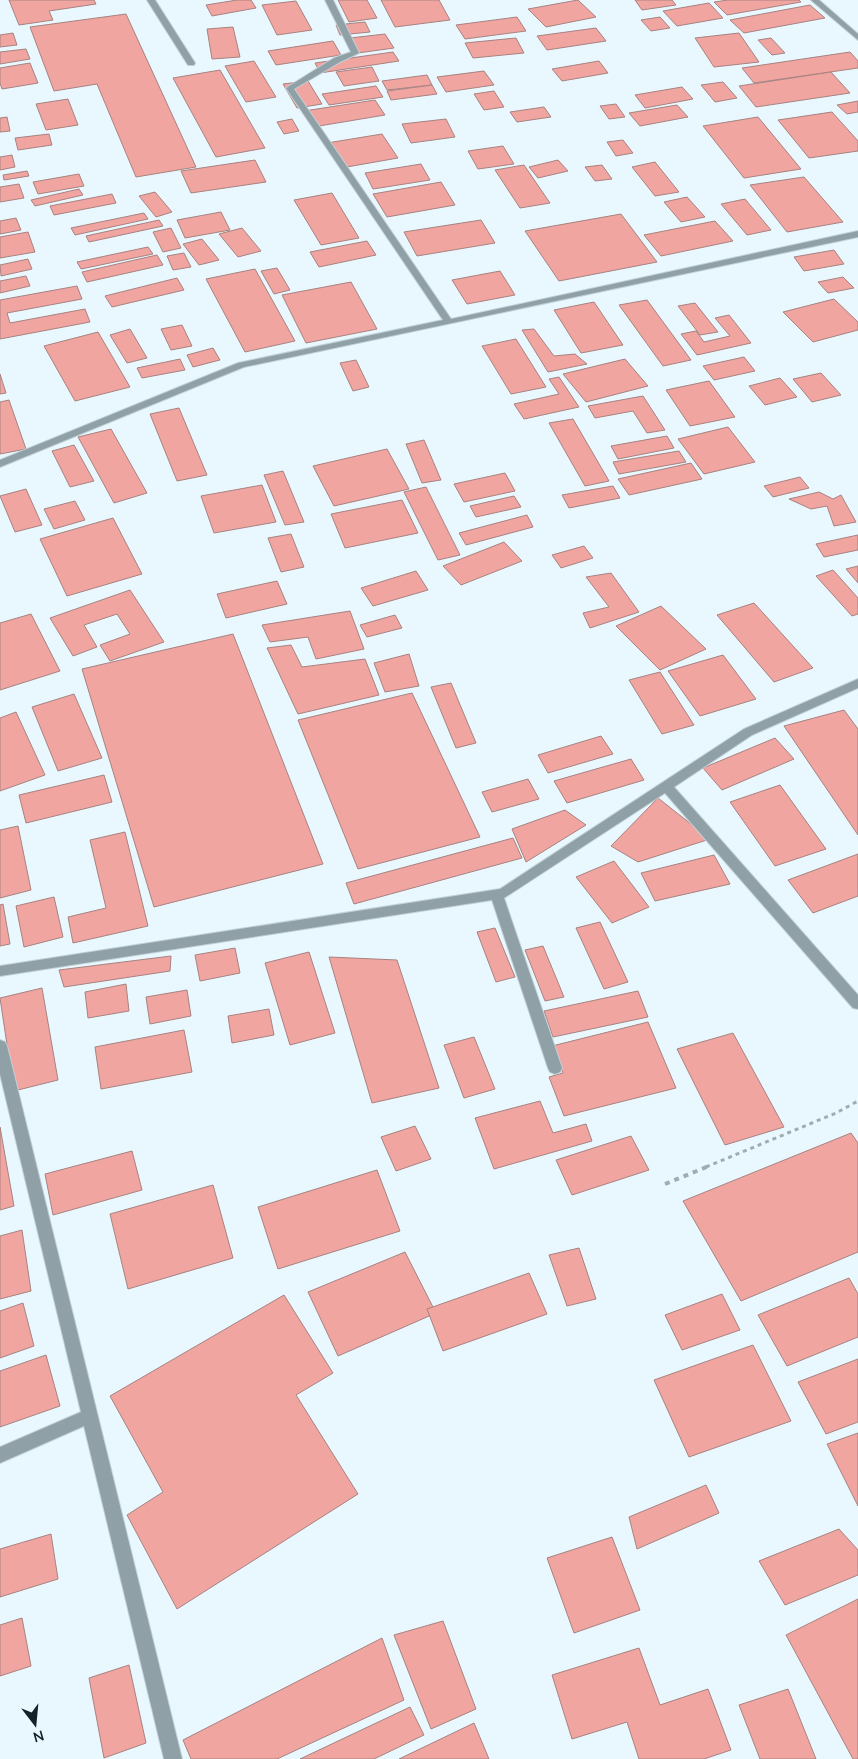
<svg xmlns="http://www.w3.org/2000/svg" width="858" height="1759" font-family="'Nunito Sans',sans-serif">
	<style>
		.building { fill: #f1a5a1; stroke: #a78280 }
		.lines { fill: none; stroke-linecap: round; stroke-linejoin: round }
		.service-casing { stroke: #c2d1d7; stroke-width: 2 }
		.minor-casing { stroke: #c2d1d7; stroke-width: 2 }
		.path-far1 { stroke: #9eadb3; stroke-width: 3; stroke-dasharray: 4 4; stroke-linecap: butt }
		.path { stroke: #9eadb3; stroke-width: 4; stroke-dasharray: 5 5; stroke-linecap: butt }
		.service { fill: #90a0a7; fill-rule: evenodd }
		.minor { fill: #90a0a7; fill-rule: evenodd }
	</style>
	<rect width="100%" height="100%" fill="#e9f8fe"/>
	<!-- building -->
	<g class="building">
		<polygon points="9,0 94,0 96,4 49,11 53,20 19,25"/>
		<polygon points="237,0 251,0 256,8 212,16 206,5"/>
		<polygon points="338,0 367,0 377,18 349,22"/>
		<polygon points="381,0 439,0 450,20 395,27"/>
		<polygon points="578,0 596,17 546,27 528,9"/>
		<polygon points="635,0 672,0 676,5 642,10"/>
		<polygon points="728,0 799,0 801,2 727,15 714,2"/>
		<polygon points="296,1 312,30 277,35 262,5"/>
		<polygon points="709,3 723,18 677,26 663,11"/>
		<polygon points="810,5 825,18 744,33 730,20"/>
		<polygon points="126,14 196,167 136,177 97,84 54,91 30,27"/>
		<polygon points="517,17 526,31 465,39 456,25"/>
		<polygon points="660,17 670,28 651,31 641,20"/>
		<polygon points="365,22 370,32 340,35 336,25"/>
		<polygon points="233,27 240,57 212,59 207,29"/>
		<polygon points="596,28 606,41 547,50 537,36"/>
		<polygon points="13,33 17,45 0,47 0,35"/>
		<polygon points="739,33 759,62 714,67 695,38"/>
		<polygon points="385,34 394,48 358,53 350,38"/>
		<polygon points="516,38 524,53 473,58 465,43"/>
		<polygon points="771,38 785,53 772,55 758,40"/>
		<polygon points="333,41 341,55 276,65 268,51"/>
		<polygon points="26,49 30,59 0,64 0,52"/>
		<polygon points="393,52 399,61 320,73 315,63"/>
		<polygon points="850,52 858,61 858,68 754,83 742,68"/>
		<polygon points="254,61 276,97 246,102 225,66"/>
		<polygon points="599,61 608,73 562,81 552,69"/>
		<polygon points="30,63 38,83 2,89 0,83 0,68"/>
		<polygon points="372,67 379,81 344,86 336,72"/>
		<polygon points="220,70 265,148 216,157 173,78"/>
		<polygon points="484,71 494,85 446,92 437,77"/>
		<polygon points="831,72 850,93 756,107 739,86"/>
		<polygon points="427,75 432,85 387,90 382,81"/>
		<polygon points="308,81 322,104 297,108 283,84"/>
		<polygon points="723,82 737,98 715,102 701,85"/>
		<polygon points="432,85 437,94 391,100 387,91"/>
		<polygon points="376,86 383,97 329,105 322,94"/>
		<polygon points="682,87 693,99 645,108 635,95"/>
		<polygon points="494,91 504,107 484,110 474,94"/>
		<polygon points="68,99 78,125 46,130 36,104"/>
		<polygon points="375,100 385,115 313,127 304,111"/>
		<polygon points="858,101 858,112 847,114 837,105"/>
		<polygon points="616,104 625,117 609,119 600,106"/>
		<polygon points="677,105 688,117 640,126 629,113"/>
		<polygon points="544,107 551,117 517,122 510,112"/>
		<polygon points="832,112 858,141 858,151 809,158 778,120"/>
		<polygon points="7,117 10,131 0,132 0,118"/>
		<polygon points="758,117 801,169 744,178 703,126"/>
		<polygon points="292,119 299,131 284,134 277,122"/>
		<polygon points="446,119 455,137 411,143 402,124"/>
		<polygon points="49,134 52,145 18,150 15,138"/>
		<polygon points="382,134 398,158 341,168 327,143"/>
		<polygon points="623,140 633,153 616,156 607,142"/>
		<polygon points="503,146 514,164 478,169 468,151"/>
		<polygon points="12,155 15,167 0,170 0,157"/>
		<polygon points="255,160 266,182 191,193 181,171"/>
		<polygon points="558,160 568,171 538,178 529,167"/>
		<polygon points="655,162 679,192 655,196 632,167"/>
		<polygon points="421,164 430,180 373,189 365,173"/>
		<polygon points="524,165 550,203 520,208 495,170"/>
		<polygon points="602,165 612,179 595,181 585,167"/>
		<polygon points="27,171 29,176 4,180 3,175"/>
		<polygon points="79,174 84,186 38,194 33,182"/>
		<polygon points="804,177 843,222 787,232 750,185"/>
		<polygon points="441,182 455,205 387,217 373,194"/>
		<polygon points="19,184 24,198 0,202 0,187"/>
		<polygon points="79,189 83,195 35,206 31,200"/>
		<polygon points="155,192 172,212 156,217 139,196"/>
		<polygon points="332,193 359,238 321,245 294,200"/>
		<polygon points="112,194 116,203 54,215 50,206"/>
		<polygon points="687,197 705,217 681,222 664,202"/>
		<polygon points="745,199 771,230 747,235 721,204"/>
		<polygon points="221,212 230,230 185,238 177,220"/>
		<polygon points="144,213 148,219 75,235 71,228"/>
		<polygon points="621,214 657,262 559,281 525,231"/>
		<polygon points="16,218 21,230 0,234 0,221"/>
		<polygon points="159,220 163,226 89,242 86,236"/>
		<polygon points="481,220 495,243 417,256 404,232"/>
		<polygon points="715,221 733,241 661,256 644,235"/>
		<polygon points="171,228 181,248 163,252 153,232"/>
		<polygon points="242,228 261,251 238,257 219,234"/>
		<polygon points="28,232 35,252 0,258 0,237"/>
		<polygon points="202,239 219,260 199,265 183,244"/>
		<polygon points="367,241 376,255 319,267 310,252"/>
		<polygon points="148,247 153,254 81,269 77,262"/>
		<polygon points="834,250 844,264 804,271 794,257"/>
		<polygon points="184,253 191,267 173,270 167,256"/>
		<polygon points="157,255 163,265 87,282 82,272"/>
		<polygon points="28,259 32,269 1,276 0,265"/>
		<polygon points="277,268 290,290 274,294 261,271"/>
		<polygon points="255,269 295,341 245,352 206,279"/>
		<polygon points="500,271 515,295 467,304 452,280"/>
		<polygon points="26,276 30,286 0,293 0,281"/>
		<polygon points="843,277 854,288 828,293 818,282"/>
		<polygon points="177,278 184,290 112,307 105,296"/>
		<polygon points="351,282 377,329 306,343 282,295"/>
		<polygon points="77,286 82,299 7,313 10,323 85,309 90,322 0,339 0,300"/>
		<polygon points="834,299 858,322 858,330 813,342 783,312"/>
		<polygon points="647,300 691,360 663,366 619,305"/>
		<polygon points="594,302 623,345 581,353 554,310"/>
		<polygon points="695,303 718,332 700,335 678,306"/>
		<polygon points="729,315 751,343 697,355 681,334 696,331 704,342 730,336 715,318"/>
		<polygon points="182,325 192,346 171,350 161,329"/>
		<polygon points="130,329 147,358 127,363 110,335"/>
		<polygon points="534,329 554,356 575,354 587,364 548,372 522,330"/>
		<polygon points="98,332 130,387 75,401 44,346"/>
		<polygon points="516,339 546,387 511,394 482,346"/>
		<polygon points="213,348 220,360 193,367 187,355"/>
		<polygon points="744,357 755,371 714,380 703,366"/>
		<polygon points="180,359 185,370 142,378 137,368"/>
		<polygon points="625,359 648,386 586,402 563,374"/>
		<polygon points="356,360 369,387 353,391 340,363"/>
		<polygon points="821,373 841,395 812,402 793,379"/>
		<polygon points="0,374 6,393 0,394"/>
		<polygon points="559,377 579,407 524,419 514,404 559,394 549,379"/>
		<polygon points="780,378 797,397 765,405 749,386"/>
		<polygon points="709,381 735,417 690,426 666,390"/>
		<polygon points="643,396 665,430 647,433 633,411 595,418 588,406"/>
		<polygon points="9,400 26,449 0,454 0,402"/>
		<polygon points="179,408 207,475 177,481 150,414"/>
		<polygon points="573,419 609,481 585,486 549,423"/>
		<polygon points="728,427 755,462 704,474 678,439"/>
		<polygon points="111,429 147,493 114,503 78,437"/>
		<polygon points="667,436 674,448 618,459 611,446"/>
		<polygon points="424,440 441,480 422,483 406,444"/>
		<polygon points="74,445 94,481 70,487 52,451"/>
		<polygon points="387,449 409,489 334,506 313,466"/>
		<polygon points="679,451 686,462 619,474 613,462"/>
		<polygon points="691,463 702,479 629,495 618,479"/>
		<polygon points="283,471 304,522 285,525 264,475"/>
		<polygon points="505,473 515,491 464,502 454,484"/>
		<polygon points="800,477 809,488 773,497 764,486"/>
		<polygon points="262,485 276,522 214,533 201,496"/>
		<polygon points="613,486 620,498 569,508 562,495"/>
		<polygon points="426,487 460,555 438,560 404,492"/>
		<polygon points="26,489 42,525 15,532 0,496"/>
		<polygon points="819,492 833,499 841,495 856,522 834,526 827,506 811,509 789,499"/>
		<polygon points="514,496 521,507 476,517 470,506"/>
		<polygon points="402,500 418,533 345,548 331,514"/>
		<polygon points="75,501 85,520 54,529 44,509"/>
		<polygon points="527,515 533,527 466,545 459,533"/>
		<polygon points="113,518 142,574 67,596 40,539"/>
		<polygon points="291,534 304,567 281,572 268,538"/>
		<polygon points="858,535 858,550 824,557 816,544"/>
		<polygon points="504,542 522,561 461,585 443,566"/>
		<polygon points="584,546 593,558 561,568 552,555"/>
		<polygon points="858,566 858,583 846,569"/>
		<polygon points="833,570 858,598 858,614 852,616 816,576"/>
		<polygon points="416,571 428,590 373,606 361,588"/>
		<polygon points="611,573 639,612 590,628 583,613 609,607 586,577"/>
		<polygon points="277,581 287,604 226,618 217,594"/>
		<polygon points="130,590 164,642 110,661 100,645 130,634 117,614 84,625 97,647 73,656 50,618"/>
		<polygon points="754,603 813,668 774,682 717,615"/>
		<polygon points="661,606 706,649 660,670 616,626"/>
		<polygon points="350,611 364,649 316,659 308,637 270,642 262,625"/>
		<polygon points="31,614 60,671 0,690 0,623"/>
		<polygon points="395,615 402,628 367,637 360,625"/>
		<polygon points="233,634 323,864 154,907 82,669"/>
		<polygon points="291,645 302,667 365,659 379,695 298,714 267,648"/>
		<polygon points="409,654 419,686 385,692 374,663"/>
		<polygon points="723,655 756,699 700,716 668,671"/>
		<polygon points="660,672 694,725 662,734 629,680"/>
		<polygon points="451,683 476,743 456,748 431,687"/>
		<polygon points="412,693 480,837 358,869 298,720"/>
		<polygon points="74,694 102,758 58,771 32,707"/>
		<polygon points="844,710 858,729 858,835 784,726"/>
		<polygon points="16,712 45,775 0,791 0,718"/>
		<polygon points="601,736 613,754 548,773 538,755"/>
		<polygon points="775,738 794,759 722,790 703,768"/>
		<polygon points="631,759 644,780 567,803 554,781"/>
		<polygon points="104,775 112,802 26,823 19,795"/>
		<polygon points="528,779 539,799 492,812 482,792"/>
		<polygon points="780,785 826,849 775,866 730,802"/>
		<polygon points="658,798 710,839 638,862 611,846"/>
		<polygon points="565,810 586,825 526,862 512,829"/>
		<polygon points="18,826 31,890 0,898 0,830"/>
		<polygon points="125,832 148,926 73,943 68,917 106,908 90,840"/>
		<polygon points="513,838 522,858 354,904 346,883"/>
		<polygon points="858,854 858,896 813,913 788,880"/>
		<polygon points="714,855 730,884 655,901 641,873"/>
		<polygon points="614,861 649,907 612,923 576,877"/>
		<polygon points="54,897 63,937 24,947 16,906"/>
		<polygon points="3,904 10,944 0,946 0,905"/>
		<polygon points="600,922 628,982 604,989 576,928"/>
		<polygon points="495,928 515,977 496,982 477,932"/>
		<polygon points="543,946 564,997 545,1001 525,950"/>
		<polygon points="235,948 240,973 200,981 195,955"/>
		<polygon points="309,952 335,1033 290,1045 265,963"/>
		<polygon points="171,956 170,971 64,987 59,970"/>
		<polygon points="329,957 397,960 439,1088 372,1103"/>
		<polygon points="126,984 129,1011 88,1018 85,992"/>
		<polygon points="42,988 58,1080 14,1091 0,998"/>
		<polygon points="187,990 191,1016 150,1024 146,997"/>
		<polygon points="638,991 648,1017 553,1037 544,1011"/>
		<polygon points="269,1009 274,1035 232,1043 228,1016"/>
		<polygon points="648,1022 676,1088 564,1116 549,1077 563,1073 552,1046"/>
		<polygon points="184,1030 192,1072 101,1089 95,1047"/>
		<polygon points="733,1033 784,1127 725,1145 677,1049"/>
		<polygon points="474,1037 495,1089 464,1098 444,1045"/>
		<polygon points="540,1101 553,1133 586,1124 592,1141 494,1169 475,1118"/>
		<polygon points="415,1126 431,1159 396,1171 381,1137"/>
		<polygon points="0,1127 14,1206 0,1210"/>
		<polygon points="851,1133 858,1143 858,1252 741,1301 683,1201"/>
		<polygon points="631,1136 649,1170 572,1195 556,1160"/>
		<polygon points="132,1151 142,1190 53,1215 45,1174"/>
		<polygon points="377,1170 400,1231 278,1269 258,1207"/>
		<polygon points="213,1185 233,1258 128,1289 110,1214"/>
		<polygon points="22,1230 31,1291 0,1299 0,1236"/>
		<polygon points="579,1248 596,1299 567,1306 549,1255"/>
		<polygon points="405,1252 436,1313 338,1356 308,1292"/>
		<polygon points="529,1273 547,1314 443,1351 427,1309"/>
		<polygon points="849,1278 858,1294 858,1337 787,1366 758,1315"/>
		<polygon points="722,1294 740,1330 682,1350 665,1315"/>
		<polygon points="284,1295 333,1373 296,1395 358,1494 177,1609 127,1515 163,1492 110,1396"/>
		<polygon points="23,1303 34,1346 0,1358 0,1311"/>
		<polygon points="753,1345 791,1421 689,1457 654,1380"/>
		<polygon points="46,1355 60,1406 0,1427 0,1371"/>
		<polygon points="858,1359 858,1422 826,1434 798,1382"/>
		<polygon points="858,1433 858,1506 827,1444"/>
		<polygon points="706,1485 719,1513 637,1549 629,1517"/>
		<polygon points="839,1529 858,1550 858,1575 785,1605 759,1561"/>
		<polygon points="51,1534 58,1579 0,1597 0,1549"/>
		<polygon points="612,1537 640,1610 574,1633 547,1558"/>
		<polygon points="858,1599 858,1759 853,1759 786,1635"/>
		<polygon points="22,1618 31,1666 0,1676 0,1625"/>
		<polygon points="443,1621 476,1709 431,1729 394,1635"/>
		<polygon points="382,1638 404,1700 277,1759 191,1759 183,1740"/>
		<polygon points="639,1648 660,1705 708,1689 731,1750 704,1759 639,1759 627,1722 572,1739 552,1675"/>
		<polygon points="129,1665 146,1743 104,1758 89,1678"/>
		<polygon points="788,1689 816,1759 760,1759 739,1705"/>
		<polygon points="410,1707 424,1735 374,1759 300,1759"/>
		<polygon points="474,1723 489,1759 399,1759"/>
	</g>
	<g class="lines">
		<!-- service casing -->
		<g class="service-casing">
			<polygon id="service" points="147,0 155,0 195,63 194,65 188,65"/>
		</g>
		<!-- minor casing -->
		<g class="minor-casing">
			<g id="minor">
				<polygon points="325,0 333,0 359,53 340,62 294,89 451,319 858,231 858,237 244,367 0,467 0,460 238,363 443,320 286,88 334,58 351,52"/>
				<polygon points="811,0 819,0 858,34 858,40"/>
				<polygon points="858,679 858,688 752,735 674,787 858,995 858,1009 853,1008 665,793 504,898 562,1068 560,1072 555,1074 550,1072 548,1068 492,900 0,976 0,966 500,889 744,729"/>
				<polygon points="0,1040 5,1042 7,1046 182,1759 164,1759 84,1426 0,1463 0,1447 81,1412 0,1074"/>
			</g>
		</g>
		<!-- path-far1 -->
		<polyline class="path-far1" points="706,1167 836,1113 858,1101"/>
		<!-- path -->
		<polyline class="path" points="665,1184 709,1166"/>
		<!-- service -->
		<use href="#service" class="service"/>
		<!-- minor -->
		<use href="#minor" class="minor"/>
	</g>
	<!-- north arrow -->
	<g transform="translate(35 1724) rotate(164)" stroke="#e9f8fe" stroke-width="4" paint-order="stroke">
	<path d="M0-4L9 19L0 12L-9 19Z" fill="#132228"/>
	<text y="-8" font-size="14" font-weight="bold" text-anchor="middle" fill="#132228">N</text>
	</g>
</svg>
